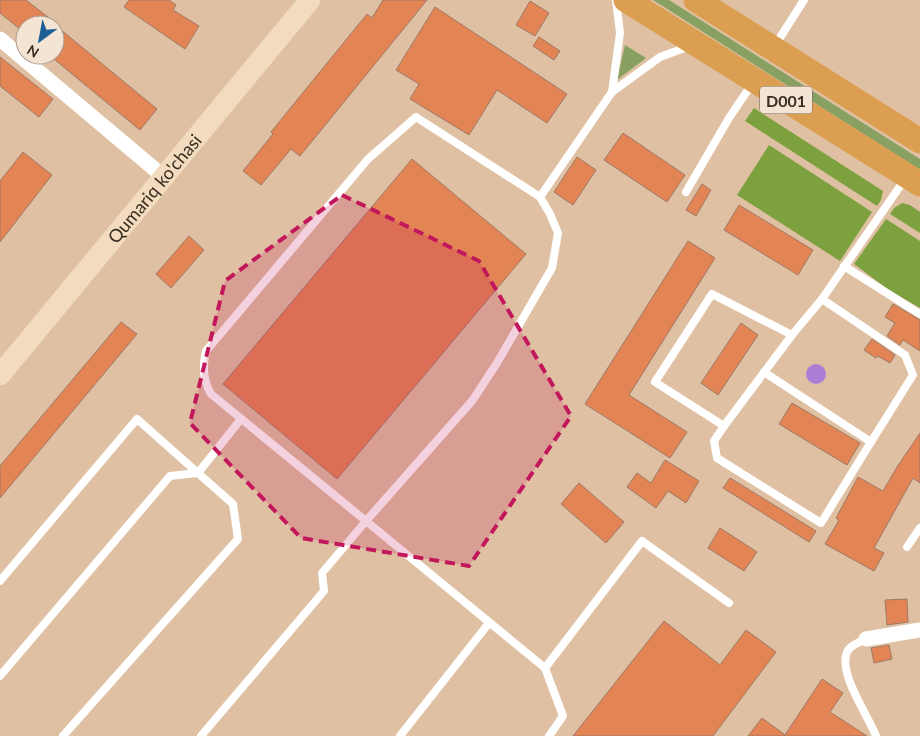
<svg xmlns="http://www.w3.org/2000/svg" width="920" height="736" font-family="Lato,sans-serif">
	<style>
		.green { fill: #88a163 }
		.forest { fill: #7da13f }
		.water { fill: #ab7ed5 }
		.building { fill: #e28454; stroke: #9e7967 }
		.lines { fill: none; stroke-linecap: round; stroke-linejoin: round }
		.service { stroke: #fff; stroke-width: 8 }
		.minor { stroke: #fff; stroke-width: 15 }
		.secondary { stroke: #f2dbbe; stroke-width: 21 }
		.trunk { stroke: #dc9f52; stroke-width: 25 }
		.marked { fill: #c2185b; fill-opacity: 0.2; stroke: #c2185b; stroke-width: 4; stroke-dasharray: 10 6; stroke-linejoin: round }
		.labels { text-anchor: middle; dominant-baseline: central; stroke-width: 4; stroke-linejoin: round; paint-order: stroke }
		.shield { fill: #f4e4d4; stroke: #706457; stroke-width: 1 }
		.shield-label { font-size: 16px; font-weight: bold; fill: #382d21 }
		.street-label { font-size: 18px; fill: #382d21; stroke: #f4e4d4 }
	</style>
	<rect width="100%" height="100%" fill="#dfc0a2"/>
	<!-- green -->
	<g class="green">
		<polygon points="653,0 669,0 920,159 920,170"/>
		<polygon points="625,45 646,58 617,80"/>
	</g>
	<!-- forest -->
	<g class="forest">
		<polygon points="754,108 883,191 881,200 877,206 745,121"/>
		<polygon points="769,145 872,212 840,261 737,195"/>
		<polygon points="902,203 910,205 920,212 920,233 890,214 894,208"/>
		<polygon points="886,219 920,241 920,308 889,290 854,264"/>
	</g>
	<!-- water -->
	<circle class="water" cx="816" cy="374" r="10"/>
	<!-- building -->
	<g class="building">
		<polygon points="0,0 26,0 58,25 25,25 25,33 0,13"/>
		<polygon points="129,0 169,0 176,5 173,10 199,26 185,49 124,7"/>
		<polygon points="383,0 427,0 300,156 291,149 261,185 243,171 273,134 271,132 367,14 372,18"/>
		<polygon points="530,1 549,13 535,36 516,25"/>
		<polygon points="435,7 567,94 547,123 497,90 469,135 410,99 419,84 396,70"/>
		<polygon points="55,25 157,109 140,130 49,55 55,55"/>
		<polygon points="539,37 560,51 554,60 533,46"/>
		<polygon points="0,57 53,99 39,117 0,86"/>
		<polygon points="623,133 685,175 667,202 604,160"/>
		<polygon points="23,152 52,175 0,242 0,181"/>
		<polygon points="577,157 596,170 573,205 554,192"/>
		<polygon points="412,159 526,254 337,479 223,384"/>
		<polygon points="702,184 711,190 696,216 686,210"/>
		<polygon points="739,205 813,250 798,275 724,230"/>
		<polygon points="189,236 204,250 171,288 156,274"/>
		<polygon points="688,241 715,258 629,395 687,432 670,458 585,404"/>
		<polygon points="893,304 920,320 920,351 903,340 900,345 887,336 895,323 885,317"/>
		<polygon points="121,322 137,334 0,498 0,466"/>
		<polygon points="741,323 758,335 718,395 701,383"/>
		<polygon points="872,339 895,355 890,363 878,356 876,358 864,350"/>
		<polygon points="792,403 860,443 847,465 779,424"/>
		<polygon points="920,433 920,483 913,478 874,548 884,553 874,571 825,544 839,520 836,518 858,477 883,491 897,467"/>
		<polygon points="665,460 699,481 686,503 668,491 656,508 627,487 637,473 651,483"/>
		<polygon points="730,478 816,531 809,542 723,488"/>
		<polygon points="579,483 624,522 606,543 561,504"/>
		<polygon points="720,528 757,552 744,571 708,548"/>
		<polygon points="907,599 908,622 887,625 885,600"/>
		<polygon points="664,621 720,665 746,630 776,652 713,736 573,736"/>
		<polygon points="889,645 892,659 874,663 871,648"/>
		<polygon points="822,679 843,693 830,712 867,736 748,736 762,718 785,735"/>
	</g>
	<g class="lines">
		<!-- service -->
		<g class="service">
			<polyline points="774,47 804,0"/>
			<polyline points="612,92 620,33 616,0"/>
			<polyline points="686,192 729,118 752,84"/>
			<path d="M540,197L416,117L368,159L206,351C202,367 203,380 211,394L366,521L472,401L497,363L552,268L558,233L550,214L540,197L612,92L660,57L690,46"/>
			<polyline points="844,266 920,314"/>
			<polyline points="822,299 905,355 913,375 871,442"/>
			<polyline points="792,335 712,294 655,382 724,426 792,335 822,299 905,179"/>
			<polyline points="724,426 714,441 717,458 821,523 871,442 764,372"/>
			<polyline points="907,547 920,528"/>
			<polyline points="0,581 137,419 233,504 238,539 63,736"/>
			<path d="M866,639C860,642 850,645 847,652C838,674 868,715 876,736"/>
			<polyline points="545,668 563,716 549,736"/>
			<polyline points="0,676 170,476 198,473 241,419"/>
			<polyline points="201,736 324,591 322,573 366,521 545,668 642,541 729,603"/>
			<polyline points="400,736 489,623"/>
		</g>
		<!-- minor -->
		<g class="minor">
			<polyline points="0,39 164,177"/>
			<polyline points="866,639 920,630"/>
		</g>
		<!-- secondary -->
		<path class="secondary" id="s1" d="M0,375L310,0"/>
		<!-- trunk -->
		<g class="trunk">
			<polyline points="626,0 920,184"/>
			<polyline points="696,0 920,141"/>
		</g>
	</g>
	<!-- marked area -->
	<path class="marked" d="M342,195L479,261L571,416L469,566L301,538L190,423L225,281Z"/>
	<g class="labels">
		<!-- shield labels -->
		<rect class="shield" x="760" y="86.5" width="52" height="27" rx="4"/>
		<g class="shield-label">
			<text x="786" y="100">D001</text>
		</g>
		<!-- street labels -->
		<g class="street-label">
			<text stroke="none"><textPath href="#s1" startOffset="242">Qumariq ko'chasi</textPath></text>
		</g>
	</g>
	<!-- north arrow -->
	<g transform="translate(40 40) rotate(212)"><circle r="24" fill="#f4e4d4" stroke="#a99b8c"/>
	<path d="M0-4L9 19L0 12L-9 19Z" fill="#1b5f94"/>
	<text y="-8" font-size="14" font-weight="bold" text-anchor="middle" fill="#382d21">N</text>
	</g>
</svg>
